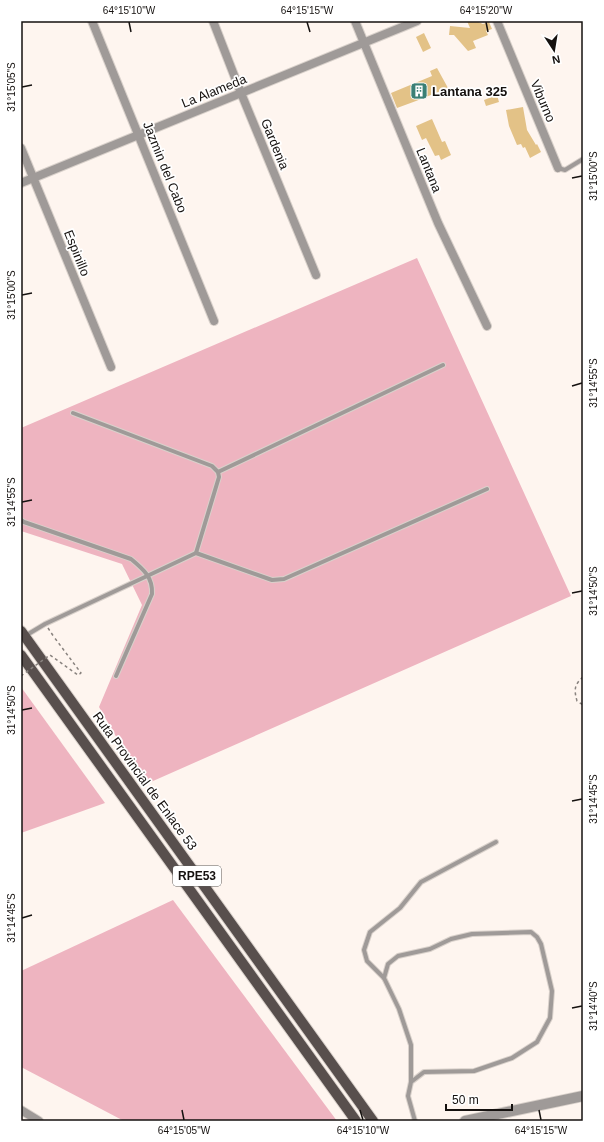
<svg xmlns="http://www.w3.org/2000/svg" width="604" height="1142" font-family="Helvetica,sans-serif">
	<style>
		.green { fill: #eeb4c0 }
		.building { fill: #e3c287 }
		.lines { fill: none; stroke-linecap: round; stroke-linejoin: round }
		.service-casing { stroke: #d9d1cb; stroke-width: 6 }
		.minor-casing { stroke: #d9d1cb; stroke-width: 10 }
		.tertiary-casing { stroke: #d9d1cb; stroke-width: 12 }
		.primary-casing { stroke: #d9d1cb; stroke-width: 12 }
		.path { stroke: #89837f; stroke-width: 1.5; stroke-dasharray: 3 3; stroke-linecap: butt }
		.service { stroke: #9f9a98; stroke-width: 4 }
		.minor { stroke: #9f9a98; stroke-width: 8 }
		.tertiary { stroke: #9f9a98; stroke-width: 10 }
		.primary { stroke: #584f4d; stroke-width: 10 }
		.path-bridge { stroke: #89837f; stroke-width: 1.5; stroke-dasharray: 3 3; stroke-linecap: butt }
		.ticks { fill: none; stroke: #15110f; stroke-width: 1.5 }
		.labels { text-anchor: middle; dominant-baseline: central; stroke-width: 3.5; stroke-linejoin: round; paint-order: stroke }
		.shield { fill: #fff; stroke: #5b5857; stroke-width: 1 }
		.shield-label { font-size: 12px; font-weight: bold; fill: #15110f }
		.street-label { font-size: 13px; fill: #15110f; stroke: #fff }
		.poi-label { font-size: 13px; font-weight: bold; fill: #15110f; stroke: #fff; text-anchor: start }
		.neatline { fill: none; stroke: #15110f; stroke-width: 1.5 }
		.ticks-label { font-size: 10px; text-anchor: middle; fill: #15110f }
	</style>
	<rect width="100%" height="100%" fill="#fef5ef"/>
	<!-- green -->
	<g class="green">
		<polygon points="417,258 571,596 144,785 99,707 142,605 122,564 21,531 21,428"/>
		<polygon points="21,687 105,803 21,833"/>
		<polygon points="173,900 337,1121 124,1121 21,1067 21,971"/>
	</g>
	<!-- building -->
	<g class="building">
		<polygon points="467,21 476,21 483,24 489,22 492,29 486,31 488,35 473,41 476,48 468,51 454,35 449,35 450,26 470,28"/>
		<polygon points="424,33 431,48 423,52 416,37"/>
		<polygon points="437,68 448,88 416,101 397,108 391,93 432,76 430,71"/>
		<polygon points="497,95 499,102 486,106 484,100"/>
		<polygon points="523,107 527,130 536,145 537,144 541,152 530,158 525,147 523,148 521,144 517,145 509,126 506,110"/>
		<polygon points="432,119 442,142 445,141 451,155 441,160 439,155 435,156 426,138 422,140 416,126"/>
	</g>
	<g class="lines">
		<!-- service casing -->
		<g class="service-casing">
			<g id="service">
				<polyline points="558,168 565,170 583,159"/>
				<polyline points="73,413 212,466 218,472 219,477 196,553"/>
				<polyline points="218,472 443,365"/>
				<path d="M21,520L24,522L131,559C143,569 153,577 152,594L116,676"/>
				<polyline points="25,636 45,624 196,553 272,580 284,579 487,489"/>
				<polyline points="384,978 367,961 364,950 370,932 400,908 421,882 496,842"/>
				<polyline points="411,1082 424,1072 474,1071 512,1058 537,1042 550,1018 552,991 541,944 537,937 531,932 472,934 451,939 430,949 398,956 388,964 384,978 399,1009 411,1045 411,1082 408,1096 415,1121"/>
			</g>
		</g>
		<!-- minor casing -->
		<g class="minor-casing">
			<g id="minor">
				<polyline points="92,21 214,321"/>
				<polyline points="213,21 241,93 316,275"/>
				<polyline points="355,21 438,223 487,326"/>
				<polyline points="497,21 558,168"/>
				<polyline points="21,148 111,367"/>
				<polyline points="21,183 417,21"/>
				<polyline points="21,1110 39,1121"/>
			</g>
		</g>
		<!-- tertiary casing -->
		<g class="tertiary-casing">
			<polyline id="tertiary" points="465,1121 583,1096"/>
		</g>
		<!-- primary casing -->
		<g class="primary-casing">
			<g id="primary">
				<polyline points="21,631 373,1121"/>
				<polyline points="21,655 356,1121"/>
			</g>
		</g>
		<!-- path -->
		<g class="path">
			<polyline points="48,628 54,637"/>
			<path d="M583,677C574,685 574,690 577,701L583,705"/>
		</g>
		<!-- service -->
		<use href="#service" class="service"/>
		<!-- minor -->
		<use href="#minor" class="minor"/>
		<!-- tertiary -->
		<use href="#tertiary" class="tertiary"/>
		<!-- primary -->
		<use href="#primary" class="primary"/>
		<!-- path-bridge -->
		<polyline class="path-bridge" points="21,676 50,655 78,675 81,673 54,637"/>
	</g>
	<!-- ticks -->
	<path class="ticks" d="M129,22L131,32M307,22L310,32M486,22L488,32M22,87L32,85M572,178L582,176M22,295L32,293M572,386L582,383M22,502L32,500M572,593L582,591M22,710L32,708M572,801L582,799M22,918L32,915M572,1008L582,1006M182,1110L184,1120M360,1110L363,1120M539,1110L541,1120"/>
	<!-- icons -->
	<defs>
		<g id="building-square" transform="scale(0.9)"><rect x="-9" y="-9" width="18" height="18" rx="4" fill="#3a7f75" stroke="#fff"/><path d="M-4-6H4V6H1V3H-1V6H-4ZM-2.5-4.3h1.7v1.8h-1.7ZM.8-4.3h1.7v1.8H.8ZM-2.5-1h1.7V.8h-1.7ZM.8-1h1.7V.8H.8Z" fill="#fff"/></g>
	</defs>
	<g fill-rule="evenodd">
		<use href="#building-square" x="419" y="91"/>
	</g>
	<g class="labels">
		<!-- shield labels -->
		<rect class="shield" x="173" y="866" width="48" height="20" rx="3"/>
		<g class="shield-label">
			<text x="197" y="876">RPE53</text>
		</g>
		<!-- street labels -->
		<g class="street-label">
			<text transform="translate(214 91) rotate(-22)">La Alameda</text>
			<text transform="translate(543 101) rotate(67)">Viburno</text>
			<text transform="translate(275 144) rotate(68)">Gardenia</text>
			<text transform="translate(165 167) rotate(68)">Jazmin del Cabo</text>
			<text transform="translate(429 170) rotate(68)">Lantana</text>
			<text transform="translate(77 253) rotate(68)">Espinillo</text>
			<text transform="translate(145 781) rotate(54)">Ruta Provincial de Enlace 53</text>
		</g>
		<!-- poi labels -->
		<g class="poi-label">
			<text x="432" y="91">Lantana 325</text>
		</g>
	</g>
	<!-- border -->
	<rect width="604" height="1142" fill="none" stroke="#ffffff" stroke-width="44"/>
	<!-- north arrow -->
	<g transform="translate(554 50) rotate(168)" stroke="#ffffff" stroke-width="3" paint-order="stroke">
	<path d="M0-3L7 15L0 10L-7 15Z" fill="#15110f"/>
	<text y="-6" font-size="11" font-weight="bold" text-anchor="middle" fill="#15110f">N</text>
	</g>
	<!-- scale -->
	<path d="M446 1104v6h66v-6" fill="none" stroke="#15110f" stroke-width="2"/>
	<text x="452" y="1104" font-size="12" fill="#15110f" stroke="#ffffff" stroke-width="3" paint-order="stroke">50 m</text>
	<rect x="22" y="22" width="560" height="1098" class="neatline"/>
	<g class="ticks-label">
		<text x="129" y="14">64°15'10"W</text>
		<text x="307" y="14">64°15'15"W</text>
		<text x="486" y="14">64°15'20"W</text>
		<text transform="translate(11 87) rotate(-90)" y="4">31°15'05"S</text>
		<text transform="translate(593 176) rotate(-90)" y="4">31°15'00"S</text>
		<text transform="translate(11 295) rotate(-90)" y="4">31°15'00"S</text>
		<text transform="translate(593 383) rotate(-90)" y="4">31°14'55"S</text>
		<text transform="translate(11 502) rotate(-90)" y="4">31°14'55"S</text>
		<text transform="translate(593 591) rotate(-90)" y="4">31°14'50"S</text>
		<text transform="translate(11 710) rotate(-90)" y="4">31°14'50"S</text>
		<text transform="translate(593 799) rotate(-90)" y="4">31°14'45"S</text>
		<text transform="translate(11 918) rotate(-90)" y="4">31°14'45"S</text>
		<text transform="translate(593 1006) rotate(-90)" y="4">31°14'40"S</text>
		<text x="184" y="1134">64°15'05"W</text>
		<text x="363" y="1134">64°15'10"W</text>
		<text x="541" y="1134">64°15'15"W</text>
	</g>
</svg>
